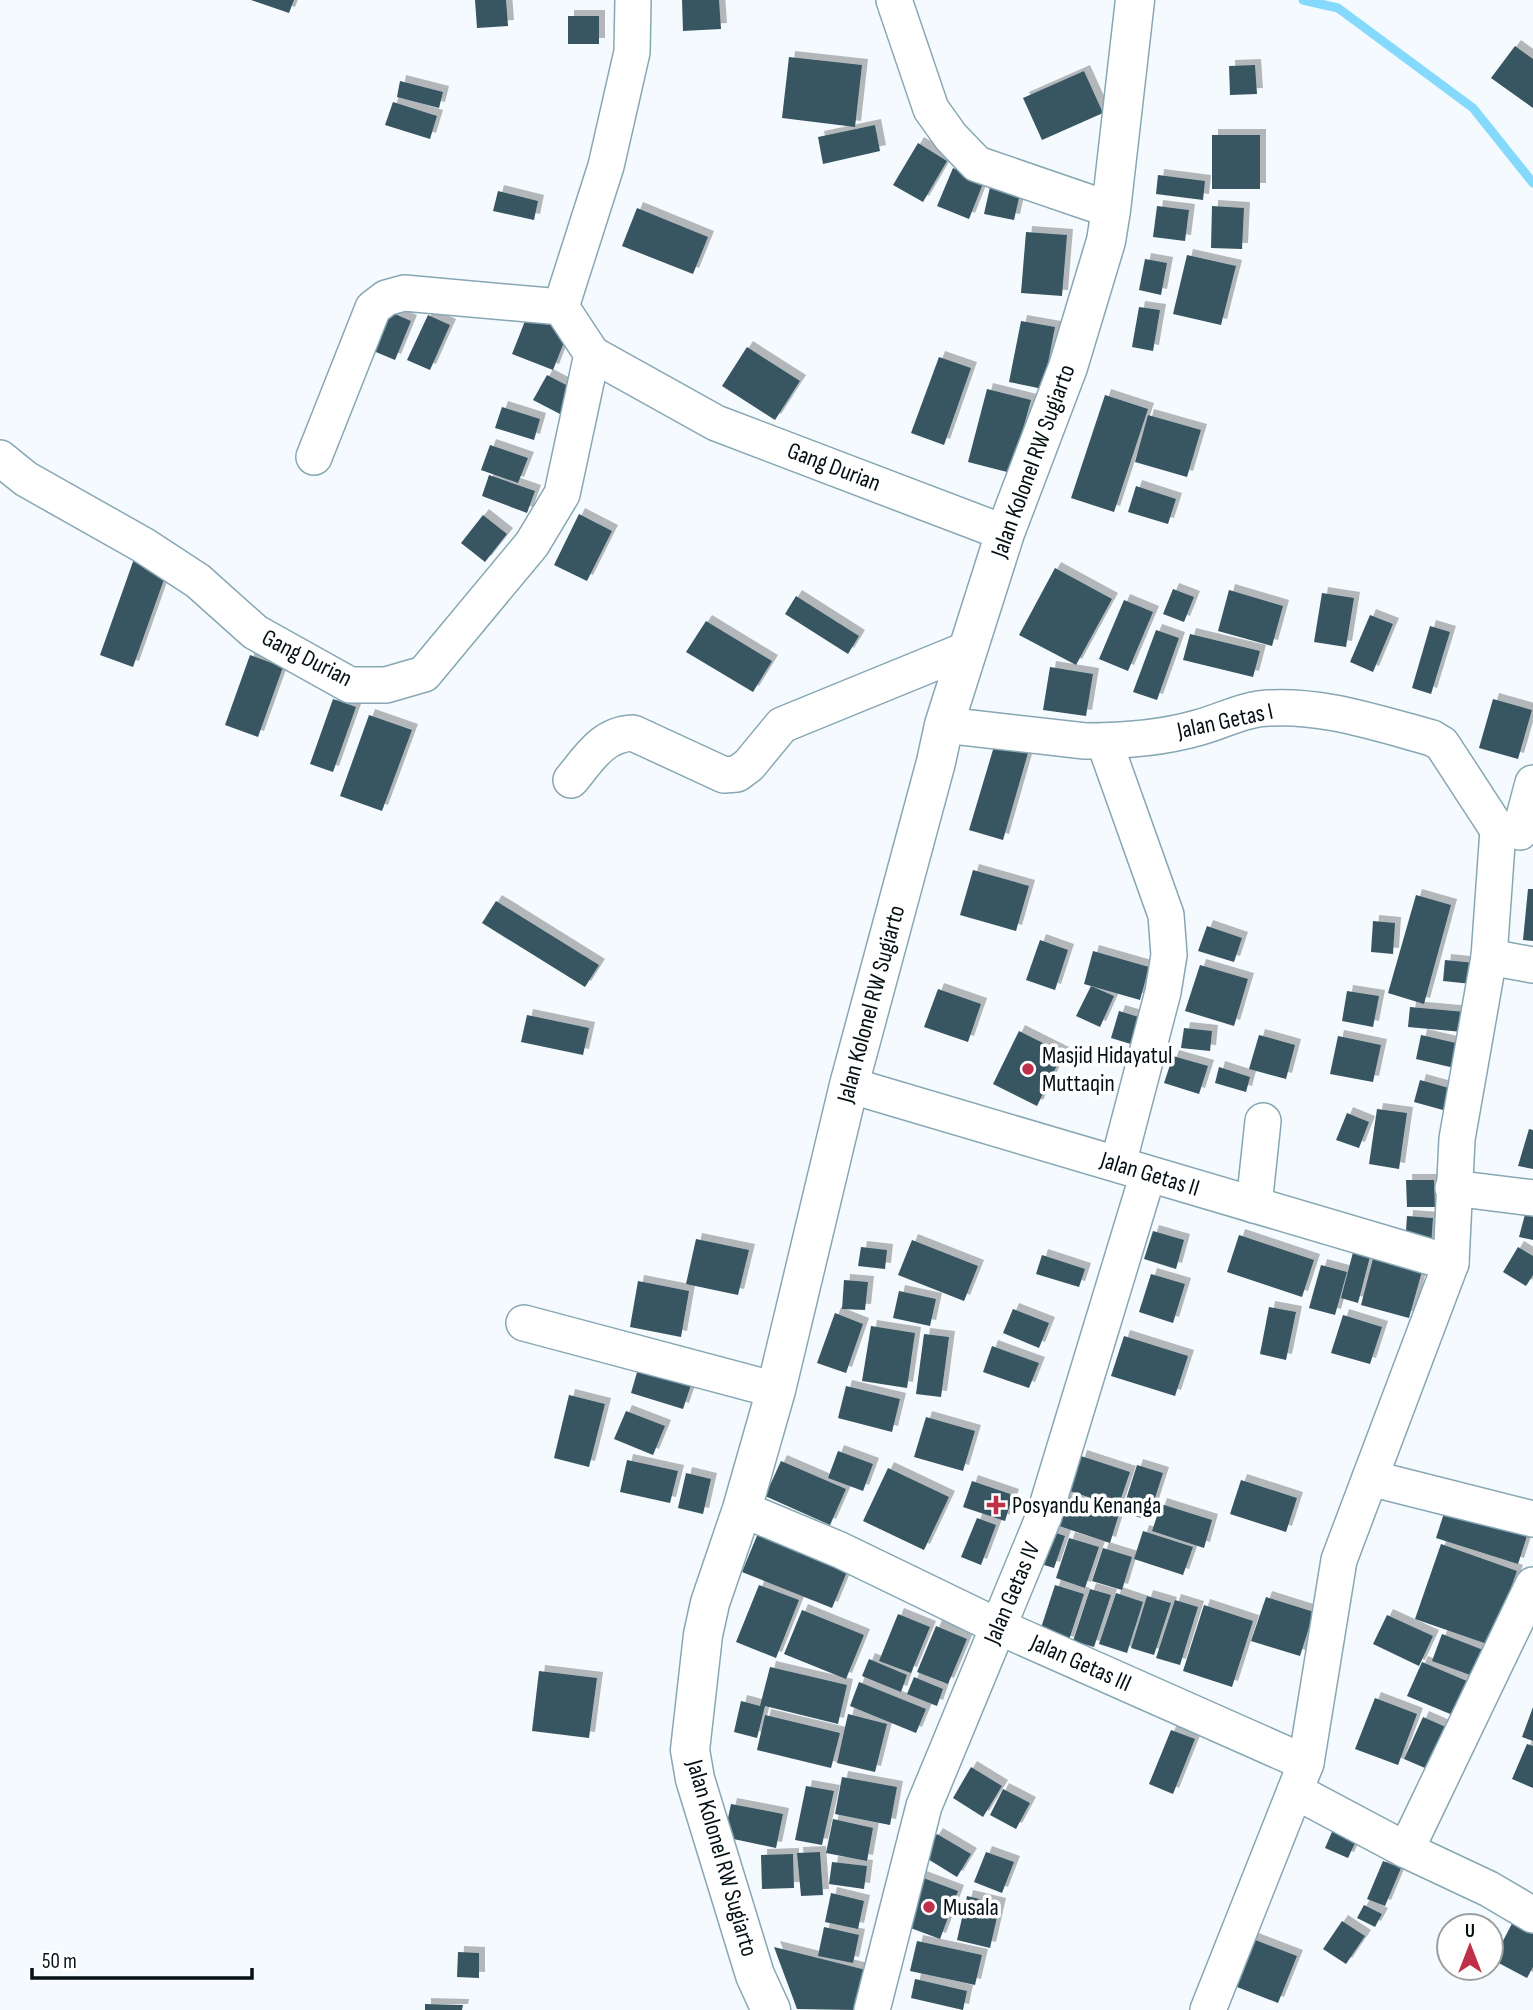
<svg xmlns="http://www.w3.org/2000/svg" width="1533" height="2010" font-family="'Sofia Sans Condensed',sans-serif">
	<style>
		.lines { fill: none; stroke-linecap: round; stroke-linejoin: round }
		.stream { stroke: #84d9fc; stroke-width: 9 }
		.building { fill: #385562; filter: url(#shadow) }
		.minor-casing { stroke: #87a7b4; stroke-width: 38 }
		.major-casing { stroke: #87a7b4; stroke-width: 41 }
		.minor { stroke: #fff; stroke-width: 35 }
		.major { stroke: #fff; stroke-width: 38 }
		.poi-dot { fill: #bf2f48; stroke: #fff; stroke-width: 2.5 }
		.labels { text-anchor: middle; dominant-baseline: central; stroke-width: 7; stroke-linejoin: round; paint-order: stroke }
		.street-label { font-size: 24px; fill: #051014; stroke: #fff }
		.poi-label { font-size: 24px; fill: #051014; stroke: #fff; text-anchor: start }
	</style>
	<defs>
		<filter id="shadow"><feDropShadow dx="6" dy="-6" stdDeviation="0" flood-color="#0004"/></filter>
	</defs>
	<rect width="100%" height="100%" fill="#f4fafd"/>
	<g class="lines">
		<!-- stream -->
		<polyline class="stream" points="1303,0 1338,8 1473,108 1533,183"/>
	</g>
	<!-- building -->
	<g class="building">
		<polygon points="251,0 294,0 289,13"/>
		<polygon points="475,0 506,0 508,26 477,28"/>
		<polygon points="682,0 719,0 721,29 683,31"/>
		<rect x="568" y="16" width="31" height="28"/>
		<polygon points="1515,46 1533,59 1533,108 1491,78"/>
		<polygon points="789,57 862,65 855,127 782,118"/>
		<polygon points="1255,65 1257,94 1230,95 1229,66"/>
		<polygon points="1084,71 1103,113 1042,140 1023,98"/>
		<polygon points="400,81 443,92 439,108 397,97"/>
		<polygon points="393,102 437,116 430,139 385,125"/>
		<polygon points="875,125 880,151 823,164 818,137"/>
		<rect x="1212" y="135" width="48" height="54"/>
		<polygon points="918,143 947,161 923,202 893,185"/>
		<polygon points="953,168 984,181 969,219 937,206"/>
		<polygon points="1158,175 1205,181 1203,200 1156,194"/>
		<polygon points="992,178 1022,185 1014,220 984,214"/>
		<polygon points="498,191 538,201 534,220 493,211"/>
		<polygon points="1157,206 1189,210 1185,241 1153,237"/>
		<polygon points="1212,206 1244,208 1242,249 1211,248"/>
		<polygon points="637,208 708,237 693,274 622,246"/>
		<polygon points="1026,232 1067,235 1062,296 1021,293"/>
		<polygon points="1187,255 1236,266 1221,325 1173,314"/>
		<polygon points="1145,259 1167,263 1161,295 1139,290"/>
		<polygon points="1139,307 1160,310 1153,351 1132,347"/>
		<polygon points="381,308 411,321 395,360 364,347"/>
		<polygon points="428,315 450,325 430,370 407,360"/>
		<polygon points="527,316 568,332 553,370 512,354"/>
		<polygon points="1021,321 1055,327 1043,389 1009,382"/>
		<polygon points="747,347 800,381 775,420 722,386"/>
		<polygon points="939,357 971,368 944,445 911,433"/>
		<polygon points="547,375 574,389 560,414 533,400"/>
		<polygon points="987,389 1031,400 1011,473 968,462"/>
		<polygon points="1105,395 1148,409 1114,512 1071,498"/>
		<polygon points="502,407 540,419 534,440 495,428"/>
		<polygon points="1148,415 1201,430 1187,477 1135,462"/>
		<polygon points="490,445 528,458 518,483 481,470"/>
		<polygon points="489,475 535,491 527,513 482,496"/>
		<polygon points="1136,486 1176,499 1168,524 1128,512"/>
		<polygon points="579,514 612,531 587,581 554,565"/>
		<polygon points="483,515 507,534 485,562 461,543"/>
		<polygon points="135,556 168,568 133,667 100,655"/>
		<polygon points="1055,568 1112,599 1076,665 1019,635"/>
		<polygon points="1173,589 1194,597 1184,622 1163,614"/>
		<polygon points="1229,590 1283,606 1272,646 1218,631"/>
		<polygon points="1322,593 1354,598 1346,647 1314,642"/>
		<polygon points="796,596 859,636 848,654 785,614"/>
		<polygon points="1124,600 1153,612 1128,671 1099,659"/>
		<polygon points="1370,615 1393,624 1373,672 1350,662"/>
		<polygon points="706,621 772,661 753,692 686,652"/>
		<polygon points="1430,626 1450,632 1431,694 1412,688"/>
		<polygon points="1156,630 1179,638 1157,700 1133,692"/>
		<polygon points="1190,634 1260,651 1253,677 1183,660"/>
		<polygon points="250,655 283,667 258,737 225,725"/>
		<polygon points="1050,667 1093,674 1086,716 1043,710"/>
		<polygon points="333,699 356,707 333,772 310,764"/>
		<polygon points="1493,699 1532,710 1518,759 1479,748"/>
		<polygon points="369,715 412,730 382,811 340,796"/>
		<polygon points="995,743 1028,753 1003,840 969,830"/>
		<polygon points="973,870 1029,886 1016,931 960,915"/>
		<polygon points="1528,889 1533,889 1533,941 1523,940"/>
		<polygon points="1416,895 1451,905 1424,1004 1388,993"/>
		<polygon points="496,901 599,965 585,987 482,923"/>
		<polygon points="1373,921 1395,923 1393,954 1371,952"/>
		<polygon points="1207,926 1242,938 1234,962 1198,951"/>
		<polygon points="1040,940 1068,950 1055,990 1026,980"/>
		<polygon points="1093,951 1149,967 1140,1000 1084,984"/>
		<polygon points="1445,960 1475,963 1472,984 1443,981"/>
		<polygon points="1200,965 1248,979 1234,1026 1185,1011"/>
		<polygon points="1091,986 1114,996 1100,1027 1076,1016"/>
		<polygon points="938,989 981,1004 968,1042 924,1027"/>
		<polygon points="1347,991 1379,996 1373,1027 1342,1021"/>
		<polygon points="1410,1007 1476,1013 1474,1033 1408,1027"/>
		<polygon points="1119,1011 1142,1018 1134,1045 1111,1038"/>
		<polygon points="527,1015 589,1028 583,1055 521,1042"/>
		<polygon points="1184,1028 1212,1031 1210,1051 1181,1048"/>
		<polygon points="1019,1031 1063,1053 1037,1106 993,1084"/>
		<polygon points="1259,1035 1295,1045 1286,1079 1249,1069"/>
		<polygon points="1421,1035 1469,1046 1463,1070 1416,1059"/>
		<polygon points="1338,1036 1381,1045 1373,1082 1330,1074"/>
		<polygon points="1173,1056 1208,1066 1199,1094 1164,1083"/>
		<polygon points="1219,1067 1250,1077 1246,1092 1215,1083"/>
		<polygon points="1420,1080 1460,1091 1454,1113 1414,1102"/>
		<polygon points="1377,1109 1407,1113 1399,1169 1369,1164"/>
		<polygon points="1347,1113 1369,1122 1359,1148 1336,1140"/>
		<polygon points="1529,1129 1533,1130 1533,1169 1518,1166"/>
		<polygon points="1406,1180 1434,1180 1435,1207 1407,1207"/>
		<polygon points="1529,1199 1533,1200 1533,1240 1519,1237"/>
		<polygon points="1407,1216 1433,1218 1431,1247 1405,1245"/>
		<polygon points="1153,1231 1184,1240 1176,1269 1144,1259"/>
		<polygon points="1239,1235 1314,1260 1302,1297 1227,1272"/>
		<polygon points="696,1239 749,1250 738,1295 686,1284"/>
		<polygon points="912,1240 978,1266 964,1301 898,1275"/>
		<polygon points="1356,1241 1373,1245 1358,1303 1341,1298"/>
		<polygon points="861,1247 887,1250 885,1269 858,1266"/>
		<polygon points="1518,1247 1533,1256 1533,1275 1526,1286 1503,1272"/>
		<polygon points="1375,1251 1424,1264 1409,1318 1361,1305"/>
		<polygon points="1042,1255 1085,1269 1079,1287 1036,1274"/>
		<polygon points="1321,1265 1347,1272 1335,1315 1309,1308"/>
		<polygon points="1151,1274 1185,1284 1173,1323 1139,1312"/>
		<polygon points="844,1280 868,1282 865,1310 842,1309"/>
		<polygon points="638,1281 689,1291 681,1337 630,1327"/>
		<polygon points="899,1291 936,1299 930,1326 893,1318"/>
		<polygon points="1269,1307 1296,1312 1286,1360 1260,1354"/>
		<polygon points="1013,1309 1049,1323 1039,1348 1003,1333"/>
		<polygon points="835,1313 863,1324 846,1373 817,1363"/>
		<polygon points="1343,1315 1382,1327 1370,1364 1331,1353"/>
		<polygon points="871,1326 915,1333 907,1388 862,1381"/>
		<polygon points="924,1334 949,1337 941,1397 916,1394"/>
		<polygon points="1124,1336 1188,1356 1175,1396 1111,1376"/>
		<polygon points="992,1346 1039,1363 1029,1388 983,1372"/>
		<polygon points="640,1362 693,1379 683,1409 631,1393"/>
		<polygon points="846,1386 900,1399 892,1432 838,1418"/>
		<polygon points="569,1395 605,1404 589,1467 554,1458"/>
		<polygon points="626,1411 665,1426 653,1455 614,1439"/>
		<polygon points="926,1417 975,1431 963,1471 914,1457"/>
		<polygon points="838,1451 873,1464 863,1491 828,1478"/>
		<polygon points="1081,1456 1130,1472 1118,1507 1070,1491"/>
		<polygon points="627,1460 678,1471 670,1503 620,1492"/>
		<polygon points="781,1461 846,1489 830,1525 765,1496"/>
		<polygon points="1137,1465 1163,1473 1148,1520 1122,1512"/>
		<polygon points="888,1468 949,1497 924,1550 863,1521"/>
		<polygon points="686,1473 711,1479 703,1514 678,1508"/>
		<polygon points="1241,1480 1297,1498 1286,1532 1230,1514"/>
		<polygon points="972,1481 1013,1495 1005,1521 963,1507"/>
		<polygon points="1065,1496 1119,1514 1110,1543 1056,1525"/>
		<polygon points="1161,1504 1212,1520 1204,1548 1152,1531"/>
		<polygon points="1446,1507 1528,1533 1518,1564 1436,1538"/>
		<polygon points="977,1518 996,1525 981,1565 961,1557"/>
		<polygon points="761,1526 851,1562 832,1608 742,1572"/>
		<polygon points="1044,1529 1065,1536 1054,1568 1034,1562"/>
		<polygon points="1143,1531 1193,1547 1183,1575 1134,1559"/>
		<polygon points="1069,1538 1099,1547 1085,1588 1056,1578"/>
		<polygon points="1441,1544 1517,1571 1490,1645 1415,1619"/>
		<polygon points="1103,1548 1132,1557 1122,1590 1092,1581"/>
		<polygon points="759,1585 799,1600 776,1658 736,1642"/>
		<polygon points="1055,1585 1084,1594 1068,1643 1039,1634"/>
		<polygon points="1090,1589 1111,1595 1094,1647 1073,1641"/>
		<polygon points="1116,1593 1143,1602 1127,1653 1099,1644"/>
		<polygon points="1147,1596 1171,1603 1154,1655 1131,1648"/>
		<polygon points="1266,1597 1314,1612 1300,1656 1251,1641"/>
		<polygon points="1175,1600 1198,1607 1180,1665 1156,1658"/>
		<polygon points="1204,1605 1253,1621 1232,1687 1183,1671"/>
		<polygon points="802,1610 864,1635 846,1679 784,1654"/>
		<polygon points="898,1614 930,1627 911,1673 879,1661"/>
		<polygon points="1387,1615 1433,1636 1419,1666 1373,1644"/>
		<polygon points="936,1626 967,1639 948,1684 917,1672"/>
		<polygon points="1442,1634 1491,1653 1481,1679 1432,1661"/>
		<polygon points="869,1659 907,1675 901,1692 862,1676"/>
		<polygon points="1422,1662 1481,1687 1467,1721 1407,1696"/>
		<polygon points="770,1667 847,1685 838,1724 765,1706 757,1738 734,1732 741,1701 760,1706"/>
		<polygon points="539,1671 597,1678 589,1738 532,1731"/>
		<polygon points="914,1677 943,1689 937,1706 907,1694"/>
		<polygon points="859,1682 926,1709 916,1733 850,1706"/>
		<polygon points="1375,1698 1417,1714 1398,1765 1355,1749"/>
		<polygon points="1533,1707 1533,1741 1522,1737"/>
		<polygon points="848,1714 887,1724 875,1772 837,1763"/>
		<polygon points="765,1715 840,1733 831,1768 757,1750"/>
		<polygon points="1423,1717 1457,1732 1439,1774 1404,1759"/>
		<polygon points="1171,1730 1195,1739 1173,1794 1149,1784"/>
		<polygon points="1527,1744 1533,1746 1533,1788 1512,1779"/>
		<polygon points="971,1767 1002,1786 983,1817 953,1798"/>
		<polygon points="842,1777 897,1787 890,1825 835,1814"/>
		<polygon points="806,1786 834,1791 822,1845 795,1840"/>
		<polygon points="1003,1789 1030,1803 1016,1829 990,1815"/>
		<polygon points="731,1804 783,1814 776,1848 724,1837"/>
		<polygon points="1338,1818 1362,1828 1348,1858 1325,1848"/>
		<polygon points="833,1819 873,1828 867,1861 826,1853"/>
		<polygon points="937,1834 971,1854 957,1877 923,1856"/>
		<polygon points="820,1852 823,1895 801,1896 797,1853"/>
		<polygon points="986,1852 1014,1862 1002,1893 974,1882"/>
		<polygon points="793,1854 794,1888 762,1889 761,1855"/>
		<polygon points="1383,1861 1401,1868 1385,1906 1367,1899"/>
		<polygon points="832,1862 867,1866 864,1889 829,1884"/>
		<polygon points="918,1876 958,1891 940,1939 900,1924"/>
		<polygon points="831,1893 864,1901 858,1929 825,1922"/>
		<polygon points="967,1896 1000,1904 990,1948 957,1940"/>
		<polygon points="1364,1905 1382,1914 1375,1927 1357,1918"/>
		<polygon points="1517,1914 1533,1923 1533,1967 1527,1978 1493,1960"/>
		<polygon points="1342,1921 1365,1936 1346,1964 1323,1949"/>
		<polygon points="824,1927 859,1935 853,1963 818,1956"/>
		<polygon points="1245,1936 1297,1956 1278,2003 1227,1983"/>
		<polygon points="917,1941 982,1955 975,1985 910,1971"/>
		<polygon points="774,1947 866,1970 856,2010 797,2009"/>
		<polygon points="458,1952 479,1953 479,1978 457,1977"/>
		<polygon points="915,1979 967,1991 963,2010 911,1998"/>
		<polygon points="425,2004 463,2005 462,2010 425,2010"/>
	</g>
	<g class="lines">
		<!-- minor casing -->
		<g class="minor-casing">
			<g id="minor">
				<polyline points="894,0 931,109 951,137 977,164 1111,210"/>
				<polyline points="592,354 716,423 1005,533"/>
				<polyline points="314,457 373,308 386,298 404,293 561,307"/>
				<polyline points="0,458 26,479 143,545 198,581 255,632 350,685 386,685 424,674 532,544 562,494 592,354 561,307 606,166 632,52 633,0"/>
				<path d="M944,725L1085,741C1122,741 1162,738 1197,728C1217,723 1238,712 1258,709C1316,702 1377,723 1432,738L1442,744L1498,830"/>
				<polyline points="1104,741 1166,915 1169,955 1163,992 1118,1164"/>
				<path d="M571,780C589,758 603,734 633,733L724,775L737,774L749,765L782,725L968,649"/>
				<polyline points="1520,832 1533,783"/>
				<polyline points="1489,957 1533,965"/>
				<polyline points="849,1085 1451,1263"/>
				<polyline points="1453,1188 1533,1198"/>
				<polyline points="1254,1205 1263,1121"/>
				<polyline points="524,1323 776,1390"/>
				<polyline points="1370,1478 1533,1519"/>
				<polyline points="742,1509 840,1550 997,1626 1306,1763"/>
				<polyline points="1295,1791 1406,1850 1489,1889 1533,1915"/>
				<polyline points="1406,1850 1533,1585"/>
				<polyline points="872,2010 924,1806 1044,1516 1148,1174"/>
				<polyline points="1208,2010 1306,1763 1339,1560 1451,1263 1457,1139 1489,957 1498,830"/>
			</g>
		</g>
		<!-- major casing -->
		<g class="major-casing">
			<polyline id="major" points="771,2010 755,1975 695,1779 690,1750 703,1635 710,1603 742,1509 776,1390 849,1085 936,762 944,725 1005,533 1068,367 1106,241 1111,210 1135,0"/>
		</g>
		<!-- minor -->
		<use href="#minor" class="minor"/>
		<!-- major -->
		<use href="#major" class="major"/>
	</g>
	<!-- markers -->
	<g class="poi-dot">
		<circle cx="1028" cy="1069" r="7"/>
		<path d="M992.5 1494.5h7v7h7v7h-7v7h-7v-7h-7v-7h7z"/>
		<circle cx="929" cy="1907" r="7"/>
	</g>
	<g class="labels">
		<!-- street labels -->
		<g class="street-label">
			<text transform="translate(1033 461) rotate(-70)">Jalan Kolonel RW Sugiarto</text>
			<text transform="translate(834 467) rotate(21)">Gang Durian</text>
			<text transform="translate(307 658) rotate(27)">Gang Durian</text>
			<text transform="translate(1225 721) rotate(-12)">Jalan Getas I</text>
			<text transform="translate(871 1004) rotate(-75)">Jalan Kolonel RW Sugiarto</text>
			<text transform="translate(1150 1174) rotate(17)">Jalan Getas II</text>
			<text transform="translate(1012 1593) rotate(-67)">Jalan Getas IV</text>
			<text transform="translate(1081 1663) rotate(24)">Jalan Getas III</text>
			<text transform="translate(722 1858) rotate(74)">Jalan Kolonel RW Sugiarto</text>
		</g>
		<!-- poi labels -->
		<g class="poi-label">
			<text x="1042" y="1055">Masjid Hidayatul<tspan x="1042" dy="28">Muttaqin</tspan></text>
			<text x="1012" y="1505">Posyandu Kenanga</text>
			<text x="943" y="1907">Musala</text>
		</g>
	</g>
	<!-- north arrow -->
	<g transform="translate(1470 1947)"><circle r="33" fill="#ffffff" stroke="#9b9fa1" stroke-width="2"/>
	<path d="M0-5L12 26L0 18L-12 26Z" fill="#bf2f48"/>
	<text y="-10" font-size="19" font-weight="bold" text-anchor="middle" fill="#051014">U</text>
	</g>
	<!-- scale -->
	<path d="M32 1968v10h220v-10" fill="none" stroke="#051014" stroke-width="3.5"/>
	<text x="42" y="1968" font-size="21" fill="#051014" stroke="#ffffff" stroke-width="5" paint-order="stroke">50 m</text>
</svg>
